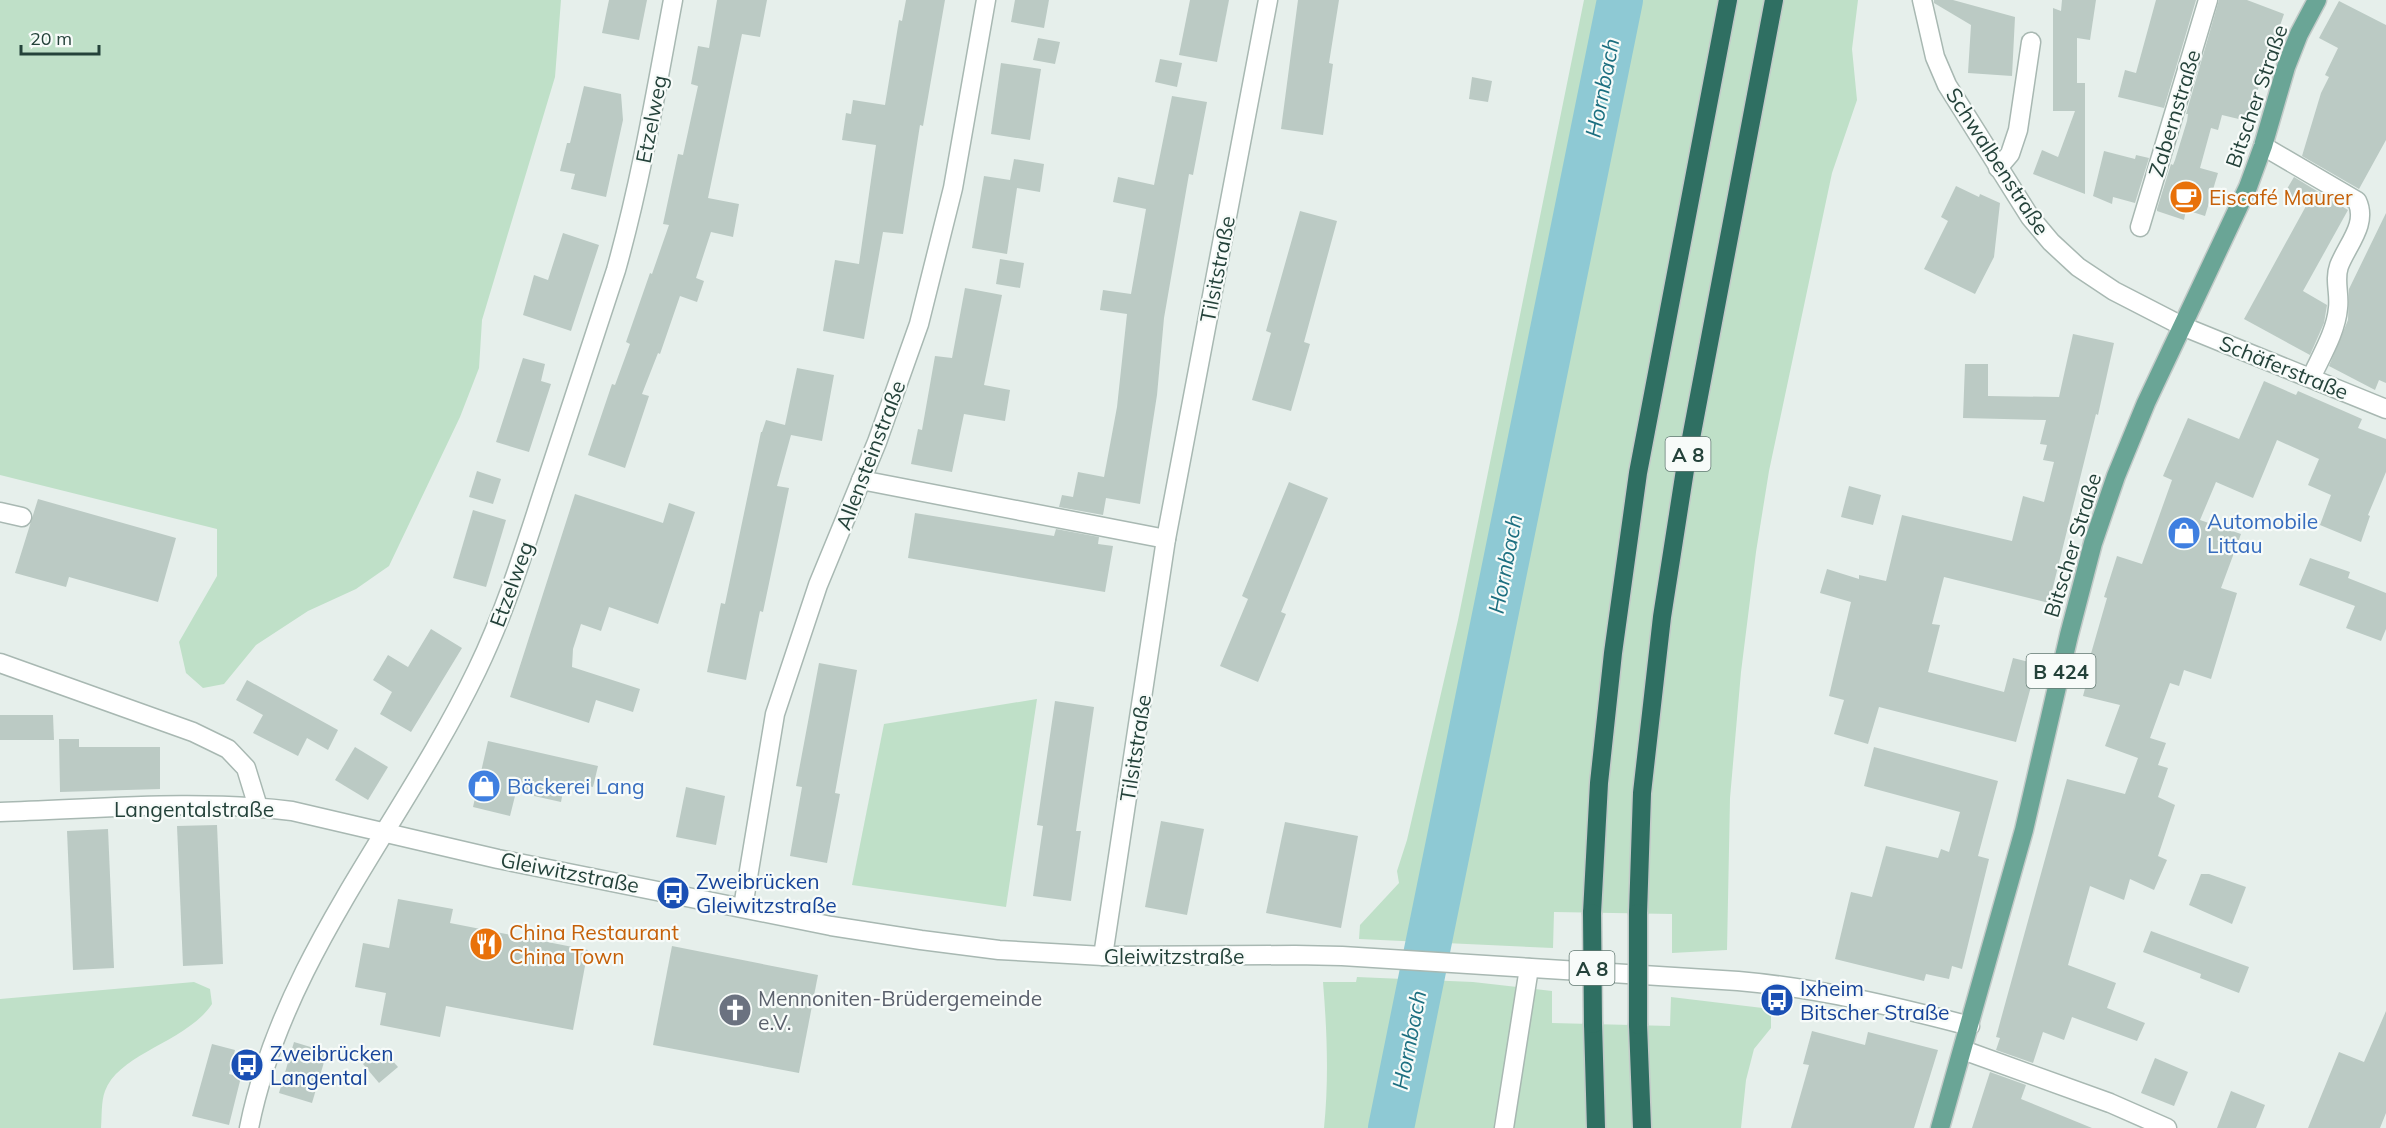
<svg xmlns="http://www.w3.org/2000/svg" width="2386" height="1128" font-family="Mulish,sans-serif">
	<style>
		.green { fill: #bfe0c8 }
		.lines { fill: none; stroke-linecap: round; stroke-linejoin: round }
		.river { stroke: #8ec9d4; stroke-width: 46 }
		.building { fill: #bbcac4 }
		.minor-casing { stroke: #a8b8b2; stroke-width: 21 }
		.major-casing { stroke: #c2cac8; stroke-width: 21 }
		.highway-casing { stroke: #c2cac8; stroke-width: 21 }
		.minor { stroke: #fff; stroke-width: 18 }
		.major { stroke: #6aa596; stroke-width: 18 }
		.highway { stroke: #2f6f62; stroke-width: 18 }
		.highway-bridge-casing { stroke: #c2cac8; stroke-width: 21; stroke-linecap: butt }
		.highway-bridge { stroke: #2f6f62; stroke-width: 18 }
		.labels { text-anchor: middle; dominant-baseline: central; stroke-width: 4.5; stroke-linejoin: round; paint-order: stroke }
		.shield { fill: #f7fbf9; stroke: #637a73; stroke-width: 1.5 }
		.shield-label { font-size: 20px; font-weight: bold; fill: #24423a }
		.street-label { font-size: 21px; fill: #24423a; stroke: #f7fbf9 }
		.food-label { font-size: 21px; fill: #c56008; stroke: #f7fbf9; text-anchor: start }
		.shop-label { font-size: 21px; fill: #366cbe; stroke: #f7fbf9; text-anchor: start }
		.transit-label { font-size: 21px; fill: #164399; stroke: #f7fbf9; text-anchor: start }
		.worship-label { font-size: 21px; fill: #5b616d; stroke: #f7fbf9; text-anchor: start }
		.water-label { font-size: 22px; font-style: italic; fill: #1c6f80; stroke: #f7fbf9 }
	</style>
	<rect width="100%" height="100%" fill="#e6efeb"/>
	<!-- green -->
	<g class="green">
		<polygon points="0,0 561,0 555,77 482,320 479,368 460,417 389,566 356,589 308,611 256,645 224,684 203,688 186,673 179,642 217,576 217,529 0,475"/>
		<polygon points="1584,0 1858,0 1852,49 1857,100 1832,173 1769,471 1756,552 1741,672 1730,798 1727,950 1672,953 1672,914 1554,912 1553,948 1359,939 1360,925 1399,883 1397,871 1407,840 1458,620"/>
		<polygon points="1037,699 1006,907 852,885 884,724"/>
		<path d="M1357,977L1473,982L1552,991V1023L1670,1026L1671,997L1771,1009V1028L1754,1049L1746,1080L1741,1128H1324C1329,1079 1327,1031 1323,982H1356Z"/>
		<path d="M194,982L210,989L212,1004C187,1042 119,1053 105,1091C101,1101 102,1117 101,1128H0V999Z"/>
	</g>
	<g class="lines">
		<!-- river -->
		<polyline class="river" points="1391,1128 1620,0"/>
	</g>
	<!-- building -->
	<g class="building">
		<polygon points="609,0 647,0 639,40 602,33"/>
		<polygon points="717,0 767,0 760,37 742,34 708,198 739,204 733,237 711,232 696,278 704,281 697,302 680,296 660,354 658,353 642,394 649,396 625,468 588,455 612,384 615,385 630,344 626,342 650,273 652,274 669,225 663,224 678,154 683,155 698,86 691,84 698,46 709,48"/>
		<polygon points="906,0 945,0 923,126 920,125 903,234 883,232 864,339 823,331 835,260 859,264 876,145 842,140 846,113 851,114 853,100 885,105 899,20 902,21"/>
		<polygon points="1015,0 1049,0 1044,28 1011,22"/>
		<polygon points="1190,0 1229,0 1217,62 1179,55"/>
		<polygon points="1298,0 1339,0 1329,63 1333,64 1323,135 1281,129"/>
		<polygon points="1934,0 1953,0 2015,17 2012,76 1968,73 1971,25 1934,3"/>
		<polygon points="2062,0 2096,0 2090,40 2077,38 2077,83 2085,83 2085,194 2033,174 2042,150 2058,157 2075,111 2053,111 2053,8 2061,11"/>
		<polygon points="2156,0 2196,0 2164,108 2118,97 2125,70 2136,73"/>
		<polygon points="2219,0 2247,0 2284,14 2247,121 2222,115 2218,130 2211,128 2200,168 2218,173 2205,216 2186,210 2184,220 2157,211 2157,209 2171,164 2173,165 2175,160 2187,121 2188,114 2186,114"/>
		<polygon points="2339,1 2386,25 2386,140 2359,189 2302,156 2321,93 2329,77 2325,75 2338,48 2319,38"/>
		<polygon points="1038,38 1060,42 1055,64 1033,60"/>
		<polygon points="1160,59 1182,63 1177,87 1155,82"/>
		<polygon points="1001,63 1041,69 1030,140 991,134"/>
		<polygon points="1472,77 1492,81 1488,102 1469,99"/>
		<polygon points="584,86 621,94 623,120 606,197 571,189 575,174 560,171 567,143 570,143"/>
		<polygon points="1172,96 1207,102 1193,175 1189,174 1164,318 1157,395 1140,504 1106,498 1103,515 1059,507 1062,495 1073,497 1078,472 1104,477 1117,407 1127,314 1100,310 1103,290 1131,294 1146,209 1113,202 1118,177 1154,185"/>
		<polygon points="2104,151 2135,159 2136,155 2149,158 2135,203 2113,197 2112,204 2093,196"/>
		<polygon points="1014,159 1044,164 1040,192 1017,188 1007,254 972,248 984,176 1010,180"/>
		<polygon points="2294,177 2348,210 2303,291 2327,305 2324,323 2310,355 2244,319 2306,206 2284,194"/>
		<polygon points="1956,186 1979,197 1980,194 2000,203 1994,257 1975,294 1924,269 1948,221 1941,217"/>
		<polygon points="1300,211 1337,221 1304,342 1310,344 1291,411 1252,400 1271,333 1266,331"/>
		<polygon points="2386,213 2386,383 2379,380 2375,390 2329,366 2348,320 2349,289"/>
		<polygon points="563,233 599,245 571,331 523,315 534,275 548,280"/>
		<polygon points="1000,259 1024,263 1020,288 996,284"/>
		<polygon points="965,288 1002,295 984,385 1010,390 1005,421 964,414 952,472 911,464 918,429 922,430 935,356 952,358"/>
		<polygon points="2073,334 2114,343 2098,415 2096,414 2049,603 1944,577 1932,624 1940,625 1928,672 2004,692 2013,658 2037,664 2016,742 1879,707 1868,744 1834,734 1844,700 1829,696 1851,602 1820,593 1827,569 1859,579 1859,575 1886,581 1902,515 2012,541 2023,496 2044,502 2054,462 2043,460 2047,445 2040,444 2046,420 1963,418 1965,364 1988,364 1988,396 2059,397"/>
		<polygon points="523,358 545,364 541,381 551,384 529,452 496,442"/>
		<polygon points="797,368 834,375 822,441 791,435 777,486 789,488 763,612 760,611 746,680 707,672 721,603 725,604 761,432 762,432 766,420 785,425"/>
		<polygon points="2264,381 2296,395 2298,391 2362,419 2358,428 2386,439 2386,472 2368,515 2370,516 2361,542 2320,525 2331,495 2308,485 2319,459 2277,440 2253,498 2216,482 2200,520 2241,534 2221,588 2237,593 2211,679 2184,670 2179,686 2170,683 2150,738 2166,743 2158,765 2168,768 2158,797 2175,805 2158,856 2167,860 2154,890 2130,879 2124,900 2090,886 2068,965 2116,983 2107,1008 2145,1023 2137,1041 2072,1017 2064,1040 2043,1032 2033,1063 1996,1050 2000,1038 1996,1037 2067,779 2125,794 2138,758 2105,746 2120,705 2083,696 2093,658 2090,657 2107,598 2104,597 2117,556 2142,564 2172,480 2163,476 2188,418 2239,439"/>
		<polygon points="477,471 501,479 493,504 469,497"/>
		<polygon points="1289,482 1328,498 1281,612 1286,614 1258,682 1220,666 1248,599 1242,596"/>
		<polygon points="1849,486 1881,495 1873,525 1841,517"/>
		<polygon points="575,494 663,523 669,503 695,512 658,624 609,607 601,631 581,624 573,649 572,667 640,689 633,712 596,700 589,723 510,697"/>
		<polygon points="38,499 176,538 158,602 69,577 66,587 15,573"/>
		<polygon points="473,510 506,520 486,587 453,578"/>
		<polygon points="915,513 1054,536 1056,529 1099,537 1098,544 1113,546 1105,592 908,558"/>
		<polygon points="2310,558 2350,572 2348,578 2386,593 2386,629 2381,641 2346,628 2355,606 2299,585"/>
		<polygon points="431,629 462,648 411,732 380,714 392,692 373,680 388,655 408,667"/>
		<polygon points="819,663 857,670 835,793 840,794 827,863 790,856 802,787 796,786"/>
		<polygon points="247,680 338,730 328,750 307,738 298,756 253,733 263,715 236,700"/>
		<polygon points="1055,701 1094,707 1076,831 1081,831 1071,901 1033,896 1043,826 1037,825"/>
		<polygon points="0,715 53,715 54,740 0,740"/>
		<polygon points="59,739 79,739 79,747 160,747 160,789 60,792"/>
		<polygon points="488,741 598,766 593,787 565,781 561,802 516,792 510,816 473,807"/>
		<polygon points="355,747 388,767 368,800 335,780"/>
		<polygon points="1874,747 1998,781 1978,856 1989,859 1962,969 1952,966 1949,979 1926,974 1924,981 1835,959 1851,892 1872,897 1886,846 1938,858 1941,849 1949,852 1960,812 1864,786"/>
		<polygon points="686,787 725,796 716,845 676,837"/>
		<polygon points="1161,821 1204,829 1187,915 1145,907"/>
		<polygon points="1285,822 1358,836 1341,928 1266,913"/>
		<polygon points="217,825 223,964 183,966 177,826"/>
		<polygon points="108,829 114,968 73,970 67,831"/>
		<polygon points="2201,874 2209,874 2246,887 2232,924 2189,905"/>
		<polygon points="398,899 453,909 450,923 588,950 573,1030 446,1006 440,1037 380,1025 386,993 355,987 363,943 389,948"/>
		<polygon points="2151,931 2249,967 2239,993 2200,978 2201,974 2143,952"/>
		<polygon points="672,946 818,975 799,1073 653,1045"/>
		<polygon points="2386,1011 2386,1113 2380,1128 2308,1128 2339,1052 2364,1062"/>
		<polygon points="1812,1031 1865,1045 1868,1032 1938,1050 1914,1128 1791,1128 1809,1065 1803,1064"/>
		<polygon points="294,1042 327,1052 312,1103 279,1093"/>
		<polygon points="212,1044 235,1050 229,1074 241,1077 229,1125 192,1116"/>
		<polygon points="382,1049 398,1067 379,1083 363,1064"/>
		<polygon points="2155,1058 2188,1072 2174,1106 2141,1093"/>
		<polygon points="1990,1072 2026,1085 2021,1099 2092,1128 1972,1128"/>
		<polygon points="2231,1091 2265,1105 2256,1128 2217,1128"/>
	</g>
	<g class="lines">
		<!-- minor casing -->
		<g class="minor-casing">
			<g id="minor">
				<polyline points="1922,0 1935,57 1947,85 2030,217 2051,242 2078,267 2114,291 2182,326 2386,409"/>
				<path d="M2263,146L2357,201C2368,224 2347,245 2339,266C2334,280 2340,294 2338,308C2336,332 2321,356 2311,378"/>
				<polyline points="1998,168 2010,154 2018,130 2031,42"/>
				<polyline points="2140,227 2208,0"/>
				<polyline points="861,480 1166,539"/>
				<polyline points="0,512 22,517"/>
				<polyline points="0,663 193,732 228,749 246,768 258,807"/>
				<path d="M0,812C97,809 195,799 292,811L498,859L831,926L921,940L999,950L1103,956L1295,955L1342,956L1738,981C1818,988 1893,1006 1970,1026"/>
				<polyline points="743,907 775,714 818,585 877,442 919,324 953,188 986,0"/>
				<polyline points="1103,956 1166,539 1268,0"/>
				<polyline points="1963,1050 2110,1103 2167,1128"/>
				<path d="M249,1128C283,957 403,824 477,670C505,612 524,551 544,489C568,416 592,343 616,270C641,181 656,91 673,0"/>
				<polyline points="1504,1128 1529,968"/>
			</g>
		</g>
		<!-- major casing -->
		<g class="major-casing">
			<polyline id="major" points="1940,1128 2024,830 2069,635 2093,543 2116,476 2146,403 2248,187 2263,146 2286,67 2299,34 2317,0"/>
		</g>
		<!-- highway casing -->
		<g class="highway-casing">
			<g id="highway">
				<polyline points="1592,913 1599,783 1613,653 1638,473 1728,0"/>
				<polyline points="1638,913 1642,793 1662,617 1685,470 1774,0"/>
				<polyline points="1593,1024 1596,1128"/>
				<polyline points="1638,1025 1642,1128"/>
			</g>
		</g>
		<!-- minor -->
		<use href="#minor" class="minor"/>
		<!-- major -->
		<use href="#major" class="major"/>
		<!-- highway -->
		<use href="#highway" class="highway"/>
		<!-- highway-bridge casing -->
		<g class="highway-bridge-casing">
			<g id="highway-bridge">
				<polyline points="1592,913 1593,1024"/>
				<polyline points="1638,913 1638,1025"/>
			</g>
		</g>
		<!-- highway-bridge -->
		<use href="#highway-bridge" class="highway-bridge"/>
	</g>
	<!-- icons -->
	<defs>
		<g id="cafe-disc" transform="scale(1.725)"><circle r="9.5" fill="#e8710a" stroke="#f7fbf9"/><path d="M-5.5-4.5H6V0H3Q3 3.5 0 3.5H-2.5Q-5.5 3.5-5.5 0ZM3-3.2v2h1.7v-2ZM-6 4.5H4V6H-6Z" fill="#fff"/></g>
		<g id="shop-disc" transform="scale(1.725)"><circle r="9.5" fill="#3f7fe0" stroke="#f7fbf9"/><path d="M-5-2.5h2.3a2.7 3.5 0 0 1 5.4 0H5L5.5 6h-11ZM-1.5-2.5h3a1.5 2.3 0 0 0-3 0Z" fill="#fff"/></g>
		<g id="bus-disc" transform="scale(1.725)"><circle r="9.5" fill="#1a4fb4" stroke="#f7fbf9"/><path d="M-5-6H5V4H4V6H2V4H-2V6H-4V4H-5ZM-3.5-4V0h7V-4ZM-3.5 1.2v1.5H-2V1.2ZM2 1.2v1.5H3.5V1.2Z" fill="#fff"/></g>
		<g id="restaurant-disc" transform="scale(1.725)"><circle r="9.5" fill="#e8710a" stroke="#f7fbf9"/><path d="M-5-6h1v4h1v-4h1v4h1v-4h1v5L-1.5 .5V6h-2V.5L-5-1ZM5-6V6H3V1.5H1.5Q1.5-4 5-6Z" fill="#fff"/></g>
		<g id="church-disc" transform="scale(1.725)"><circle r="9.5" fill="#6b7280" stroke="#f7fbf9"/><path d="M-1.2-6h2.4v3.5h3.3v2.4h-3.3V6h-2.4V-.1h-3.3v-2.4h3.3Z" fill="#fff"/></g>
	</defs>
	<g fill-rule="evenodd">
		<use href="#cafe-disc" x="2186" y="197"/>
		<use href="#shop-disc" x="2184" y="533"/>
		<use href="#shop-disc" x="484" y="786"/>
		<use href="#bus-disc" x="673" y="893"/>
		<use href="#restaurant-disc" x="486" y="944"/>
		<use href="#bus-disc" x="1777" y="1000"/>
		<use href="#church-disc" x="735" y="1010"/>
		<use href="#bus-disc" x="247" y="1065"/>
	</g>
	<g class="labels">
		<!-- shield labels -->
		<g class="shield">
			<rect x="1665.5" y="437" width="45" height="34" rx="4.5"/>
			<rect x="2026.5" y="654" width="69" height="34" rx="4.5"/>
			<rect x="1569.5" y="951" width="45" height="34" rx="4.5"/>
		</g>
		<g class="shield-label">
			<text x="1688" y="454">A 8</text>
			<text x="2061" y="671">B 424</text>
			<text x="1592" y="968">A 8</text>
		</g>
		<!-- street labels -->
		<g class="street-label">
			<text transform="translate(2256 96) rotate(-71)">Bitscher Straße</text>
			<text transform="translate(2174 113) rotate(-73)">Zabernstraße</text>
			<text transform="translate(651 119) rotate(-79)">Etzelweg</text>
			<text transform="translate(1998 161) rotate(57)">Schwalbenstraße</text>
			<text transform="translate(1217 269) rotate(-79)">Tilsitstraße</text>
			<text transform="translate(2284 367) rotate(22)">Schäferstraße</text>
			<text transform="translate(870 455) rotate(-69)">Allensteinstraße</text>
			<text transform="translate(2072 545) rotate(-73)">Bitscher Straße</text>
			<text transform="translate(511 584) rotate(-70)">Etzelweg</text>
			<text transform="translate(1135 748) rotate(-81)">Tilsitstraße</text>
			<text x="194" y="809">Langentalstraße</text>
			<text transform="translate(570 872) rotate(11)">Gleiwitzstraße</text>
			<text x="1174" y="956">Gleiwitzstraße</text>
		</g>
		<!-- food labels -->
		<g class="food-label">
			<text x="2209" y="197">Eiscafé Maurer</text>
			<text x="509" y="932">China Restaurant<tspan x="509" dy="24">China Town</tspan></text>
		</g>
		<!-- shop labels -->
		<g class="shop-label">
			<text x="2207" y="521">Automobile<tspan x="2207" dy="24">Littau</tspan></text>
			<text x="507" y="786">Bäckerei Lang</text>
		</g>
		<!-- transit labels -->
		<g class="transit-label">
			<text x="696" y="881">Zweibrücken<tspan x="696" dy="24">Gleiwitzstraße</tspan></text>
			<text x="1800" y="988">Ixheim<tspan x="1800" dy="24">Bitscher Straße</tspan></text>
			<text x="270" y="1053">Zweibrücken<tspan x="270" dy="24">Langental</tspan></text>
		</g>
		<!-- worship labels -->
		<g class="worship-label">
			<text x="758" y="998">Mennoniten-Brüdergemeinde<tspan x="758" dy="24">e.V.</tspan></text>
		</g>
		<!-- water labels -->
		<g class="water-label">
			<text transform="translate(1602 88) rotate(-79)">Hornbach</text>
			<text transform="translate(1505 564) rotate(-79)">Hornbach</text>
			<text transform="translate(1409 1040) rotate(-79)">Hornbach</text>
		</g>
	</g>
	<!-- scale -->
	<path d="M21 45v9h78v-9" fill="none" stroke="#24423a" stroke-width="3"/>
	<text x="30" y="45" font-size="18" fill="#24423a" stroke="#f7fbf9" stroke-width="4.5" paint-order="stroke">20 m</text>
</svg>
